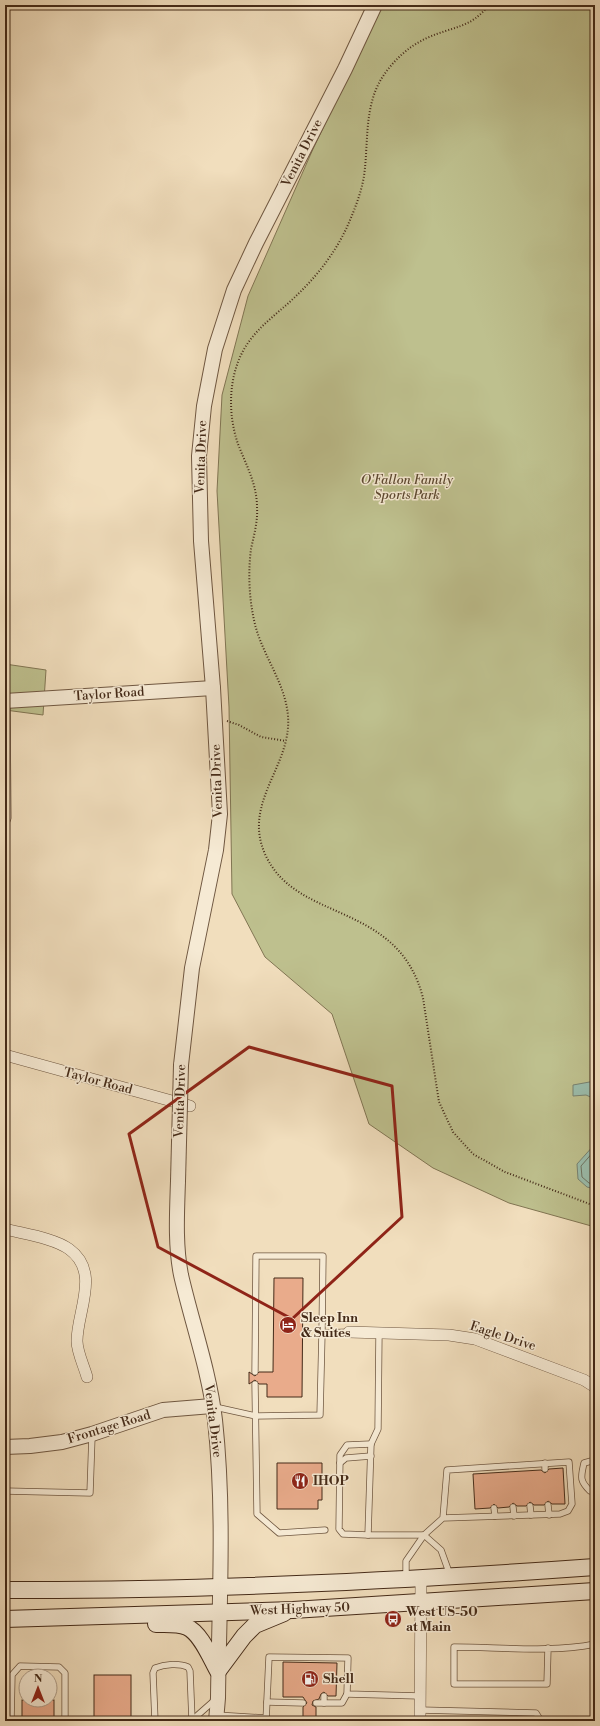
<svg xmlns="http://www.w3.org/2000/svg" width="600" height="1726" font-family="'Libre Bodoni',serif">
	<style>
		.green { fill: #bec08e; stroke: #817553 }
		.water { fill: #9bbdac; stroke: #788271 }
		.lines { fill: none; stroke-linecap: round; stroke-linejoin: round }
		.shore { stroke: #707462; stroke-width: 1 }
		.building { fill: #e9ab8b; stroke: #442a18 }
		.service-casing { stroke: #6f5741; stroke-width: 7 }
		.minor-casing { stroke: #6f5741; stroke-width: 12 }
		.tertiary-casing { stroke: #6f5741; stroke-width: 16 }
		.secondary-casing { stroke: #442a18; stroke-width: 18 }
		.path { stroke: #442a18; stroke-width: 2; stroke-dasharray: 1 2; stroke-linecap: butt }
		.service { stroke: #f6ead4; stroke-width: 5.5 }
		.minor { stroke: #f6ead4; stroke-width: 11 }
		.tertiary { stroke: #f6ead4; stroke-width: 14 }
		.secondary { stroke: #f6ead4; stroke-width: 16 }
		.tertiary-bridge-casing { stroke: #6f5741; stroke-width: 16; stroke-linecap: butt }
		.tertiary-bridge { stroke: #f6ead4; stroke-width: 14 }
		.marked { fill: none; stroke: #8f2418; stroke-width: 3; stroke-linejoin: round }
		.labels { text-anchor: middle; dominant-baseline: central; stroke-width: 3; stroke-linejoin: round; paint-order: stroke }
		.street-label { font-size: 13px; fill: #442a18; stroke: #f6ead4 }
		.park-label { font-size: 13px; font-style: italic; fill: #5c4830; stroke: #f6ead4 }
		.poi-label { font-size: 13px; font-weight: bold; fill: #442a18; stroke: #f6ead4; text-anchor: start }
	</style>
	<rect width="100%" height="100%" fill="#f1debd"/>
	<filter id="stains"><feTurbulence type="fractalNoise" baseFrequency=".005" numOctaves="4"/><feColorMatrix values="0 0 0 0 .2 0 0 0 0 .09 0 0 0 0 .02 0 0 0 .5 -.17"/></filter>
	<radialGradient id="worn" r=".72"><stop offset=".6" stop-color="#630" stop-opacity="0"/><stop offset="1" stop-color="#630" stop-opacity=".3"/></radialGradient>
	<!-- green -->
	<g class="green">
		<polygon points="382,5 595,5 595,1227 509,1203 433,1168 369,1124 332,1014 265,957 232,894 229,707 217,491 222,395 248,296 313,149"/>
		<polygon points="5,664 46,670 43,715 5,710"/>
	</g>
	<!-- water -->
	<g class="water">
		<polygon points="595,1081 595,1099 586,1095 573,1096 573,1085"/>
		<polygon points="595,1144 595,1189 587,1187 578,1179 577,1164"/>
	</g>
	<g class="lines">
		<!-- shore -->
		<polyline class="shore" points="595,1150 581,1166 582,1177 589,1183 595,1185"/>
	</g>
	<!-- building -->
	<g class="building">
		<polygon points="274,1278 303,1278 302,1397 267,1397 267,1384 259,1384 255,1380 249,1384 249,1372 255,1376 259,1372 273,1372"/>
		<polygon points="277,1463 322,1463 322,1500 318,1500 318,1509 277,1509"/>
		<polygon points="563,1468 565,1504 552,1504 548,1501 544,1505 534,1505 530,1502 526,1506 517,1506 513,1503 509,1507 498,1508 494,1504 490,1508 475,1509 473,1474 541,1470 545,1473 549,1469"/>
		<polygon points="283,1662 337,1663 336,1696 328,1696 324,1692 321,1694 319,1699 313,1701 312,1705 316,1707 316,1721 303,1721 303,1707 307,1703 303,1697 283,1697"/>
		<rect x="94" y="1675" width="37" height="46"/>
		<rect x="22" y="1700" width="32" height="21"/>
	</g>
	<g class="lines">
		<!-- service casing -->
		<g class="service-casing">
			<g id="service">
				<polyline points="5,826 8,818 7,701"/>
				<polyline points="379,1333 378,1429 371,1444 368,1535 424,1535 443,1518 560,1514 568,1511 572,1504 569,1462 447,1470 443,1518"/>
				<polyline points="255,1372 256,1256 323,1256 322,1333 349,1332"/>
				<polyline points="255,1384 257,1514 279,1533 325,1530"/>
				<polyline points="215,1407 256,1416 320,1415 322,1333"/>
				<path d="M595,1460L584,1463C581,1477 579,1480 590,1491H595"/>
				<polyline points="340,1463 346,1458 371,1456"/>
				<polyline points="545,1463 545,1469"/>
				<polyline points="5,1491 90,1493 92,1436"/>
				<polyline points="548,1505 549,1515"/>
				<polyline points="530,1506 531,1515"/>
				<polyline points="513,1507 514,1516"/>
				<polyline points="494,1508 495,1516"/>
				<polyline points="368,1535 343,1534 339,1529 340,1455 347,1445 371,1444"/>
				<polyline points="406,1577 406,1561 424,1535 441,1550 450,1575"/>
				<path d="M548,1648L547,1684H454V1647C499,1647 551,1653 595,1644"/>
				<polyline points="267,1702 303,1703"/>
				<polyline points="316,1703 342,1703 347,1694"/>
				<polyline points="324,1703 324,1696"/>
				<polyline points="420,1710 536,1713 541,1721"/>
				<polyline points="216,1715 266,1718"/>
				<polyline points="11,1721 12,1675 20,1666 59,1667 65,1673 65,1721"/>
				<path d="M155,1721L153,1673L155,1668C165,1664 179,1663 188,1667L190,1671L192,1720"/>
				<polyline points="191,1721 216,1699"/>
				<polyline points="266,1721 269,1657 348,1658 347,1694 420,1696"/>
			</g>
		</g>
		<!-- minor casing -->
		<g class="minor-casing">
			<g id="minor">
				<polyline points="5,1055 190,1106"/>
				<path d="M5,1229C24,1234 54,1238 69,1249C101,1272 77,1311 77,1341C77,1352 84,1366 87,1377"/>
				<polyline points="349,1332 449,1335 475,1339 584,1380 595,1387"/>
				<polyline points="420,1721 421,1580"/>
			</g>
		</g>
		<!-- tertiary casing -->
		<g class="tertiary-casing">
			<g id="tertiary">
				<polyline points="5,701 213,688"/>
				<polyline points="181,1065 192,968 216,850 220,814 213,688 201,541 199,456 204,406 215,349 234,290 256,243 345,69 375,5"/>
				<path d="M178,1181C177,1212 175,1245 181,1275C192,1323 209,1370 215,1420C225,1512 219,1605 218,1698L216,1721"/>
				<polyline points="5,1447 30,1446 62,1442 92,1434 163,1410 212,1406"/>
			</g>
		</g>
		<!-- secondary casing -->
		<g class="secondary-casing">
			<g id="secondary">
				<path d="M5,1590C202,1591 399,1581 595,1567"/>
				<polyline points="5,1619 293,1610 595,1591"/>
				<path d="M156,1624C166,1624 178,1623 187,1627C201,1633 211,1659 218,1671L244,1636L255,1625L284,1613"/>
			</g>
		</g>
		<!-- path -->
		<g class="path">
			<path d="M489,5C470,29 453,26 427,38C411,45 396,58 386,72C363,102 369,141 364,176C361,194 354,211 347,227C335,253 317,276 297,295C279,313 256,327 243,351C228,379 228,415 238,444C246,465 257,484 257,507C258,521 254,535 251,549C248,572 249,597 254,620C261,654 285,681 288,716C292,766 242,802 265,854C296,924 398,900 423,998L439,1102L453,1132L473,1154L505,1172L595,1206"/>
			<polyline points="227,721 239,725 261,737 286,741"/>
		</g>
		<!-- service -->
		<use href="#service" class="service"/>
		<!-- minor -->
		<use href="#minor" class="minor"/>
		<!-- tertiary -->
		<use href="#tertiary" class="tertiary"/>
		<!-- secondary -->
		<use href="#secondary" class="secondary"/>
		<!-- tertiary-bridge casing -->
		<g class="tertiary-bridge-casing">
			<polyline id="tertiary-bridge" points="178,1181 181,1065"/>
		</g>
		<!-- tertiary-bridge -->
		<use href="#tertiary-bridge" class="tertiary-bridge"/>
	</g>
	<!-- marked area -->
	<path class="marked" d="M249,1047L392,1086L402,1217L292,1319L158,1247L129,1134Z"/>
	<!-- icons -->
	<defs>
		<g id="hotel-disc" transform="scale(0.9)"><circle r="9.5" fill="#8f2418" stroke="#f6ead4"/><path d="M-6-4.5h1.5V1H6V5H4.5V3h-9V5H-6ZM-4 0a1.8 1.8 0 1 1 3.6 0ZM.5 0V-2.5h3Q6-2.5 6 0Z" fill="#fff"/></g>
		<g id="restaurant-disc" transform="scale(0.9)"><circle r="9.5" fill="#8f2418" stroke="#f6ead4"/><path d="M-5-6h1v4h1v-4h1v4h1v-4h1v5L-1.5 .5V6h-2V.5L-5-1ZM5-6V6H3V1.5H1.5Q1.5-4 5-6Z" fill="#fff"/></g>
		<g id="bus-disc" transform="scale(0.9)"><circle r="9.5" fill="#8f2418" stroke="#f6ead4"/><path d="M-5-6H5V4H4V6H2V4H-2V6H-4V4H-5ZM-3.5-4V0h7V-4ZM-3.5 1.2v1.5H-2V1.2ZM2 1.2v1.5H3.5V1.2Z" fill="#fff"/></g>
		<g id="fuel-disc" transform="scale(0.9)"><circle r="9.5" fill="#8f2418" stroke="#f6ead4"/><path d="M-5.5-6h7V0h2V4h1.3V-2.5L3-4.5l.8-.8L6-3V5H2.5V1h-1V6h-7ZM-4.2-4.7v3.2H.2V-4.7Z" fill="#fff"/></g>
	</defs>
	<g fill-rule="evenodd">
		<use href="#hotel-disc" x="288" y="1325"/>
		<use href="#restaurant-disc" x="300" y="1481"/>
		<use href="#bus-disc" x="393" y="1619"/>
		<use href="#fuel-disc" x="310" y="1679"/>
	</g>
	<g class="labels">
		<!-- street labels -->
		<g class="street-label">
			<text transform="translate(302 153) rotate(-63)">Venita Drive</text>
			<text transform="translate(201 457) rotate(-88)">Venita Drive</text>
			<text transform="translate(109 694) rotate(-4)">Taylor Road</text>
			<text transform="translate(217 781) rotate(-92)">Venita Drive</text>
			<text transform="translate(98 1081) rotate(15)">Taylor Road</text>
			<text transform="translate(180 1101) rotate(-88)">Venita Drive</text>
			<text transform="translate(503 1336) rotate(18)">Eagle Drive</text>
			<text transform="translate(213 1421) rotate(83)">Venita Drive</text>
			<text transform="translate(109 1427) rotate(-17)">Frontage Road</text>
			<text transform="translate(300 1609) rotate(-2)">West Highway 50</text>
		</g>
		<!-- park labels -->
		<g class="park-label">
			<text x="407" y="480">O'Fallon Family<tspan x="407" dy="15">Sports Park</tspan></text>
		</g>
		<!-- poi labels -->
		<g class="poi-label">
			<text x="301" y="1318">Sleep Inn<tspan x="301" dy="15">&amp; Suites</tspan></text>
			<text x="313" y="1481">IHOP</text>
			<text x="406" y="1612">West US-50<tspan x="406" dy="15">at Main</tspan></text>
			<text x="323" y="1679">Shell</text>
		</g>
	</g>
	<!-- margin -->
	<rect width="600" height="1726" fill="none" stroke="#f1debd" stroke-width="20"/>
	<rect x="6" y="6" width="588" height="1714" fill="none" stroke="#442a18" stroke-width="2"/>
	<rect x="10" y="10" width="580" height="1706" fill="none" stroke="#442a18"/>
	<!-- north arrow -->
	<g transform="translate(38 1688)"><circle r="19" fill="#f6ead4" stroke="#af9d89"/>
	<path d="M0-3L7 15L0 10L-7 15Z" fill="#8f2418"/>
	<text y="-6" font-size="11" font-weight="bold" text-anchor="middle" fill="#442a18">N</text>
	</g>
	<rect width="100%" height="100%" filter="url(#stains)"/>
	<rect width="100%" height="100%" fill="url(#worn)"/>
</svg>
